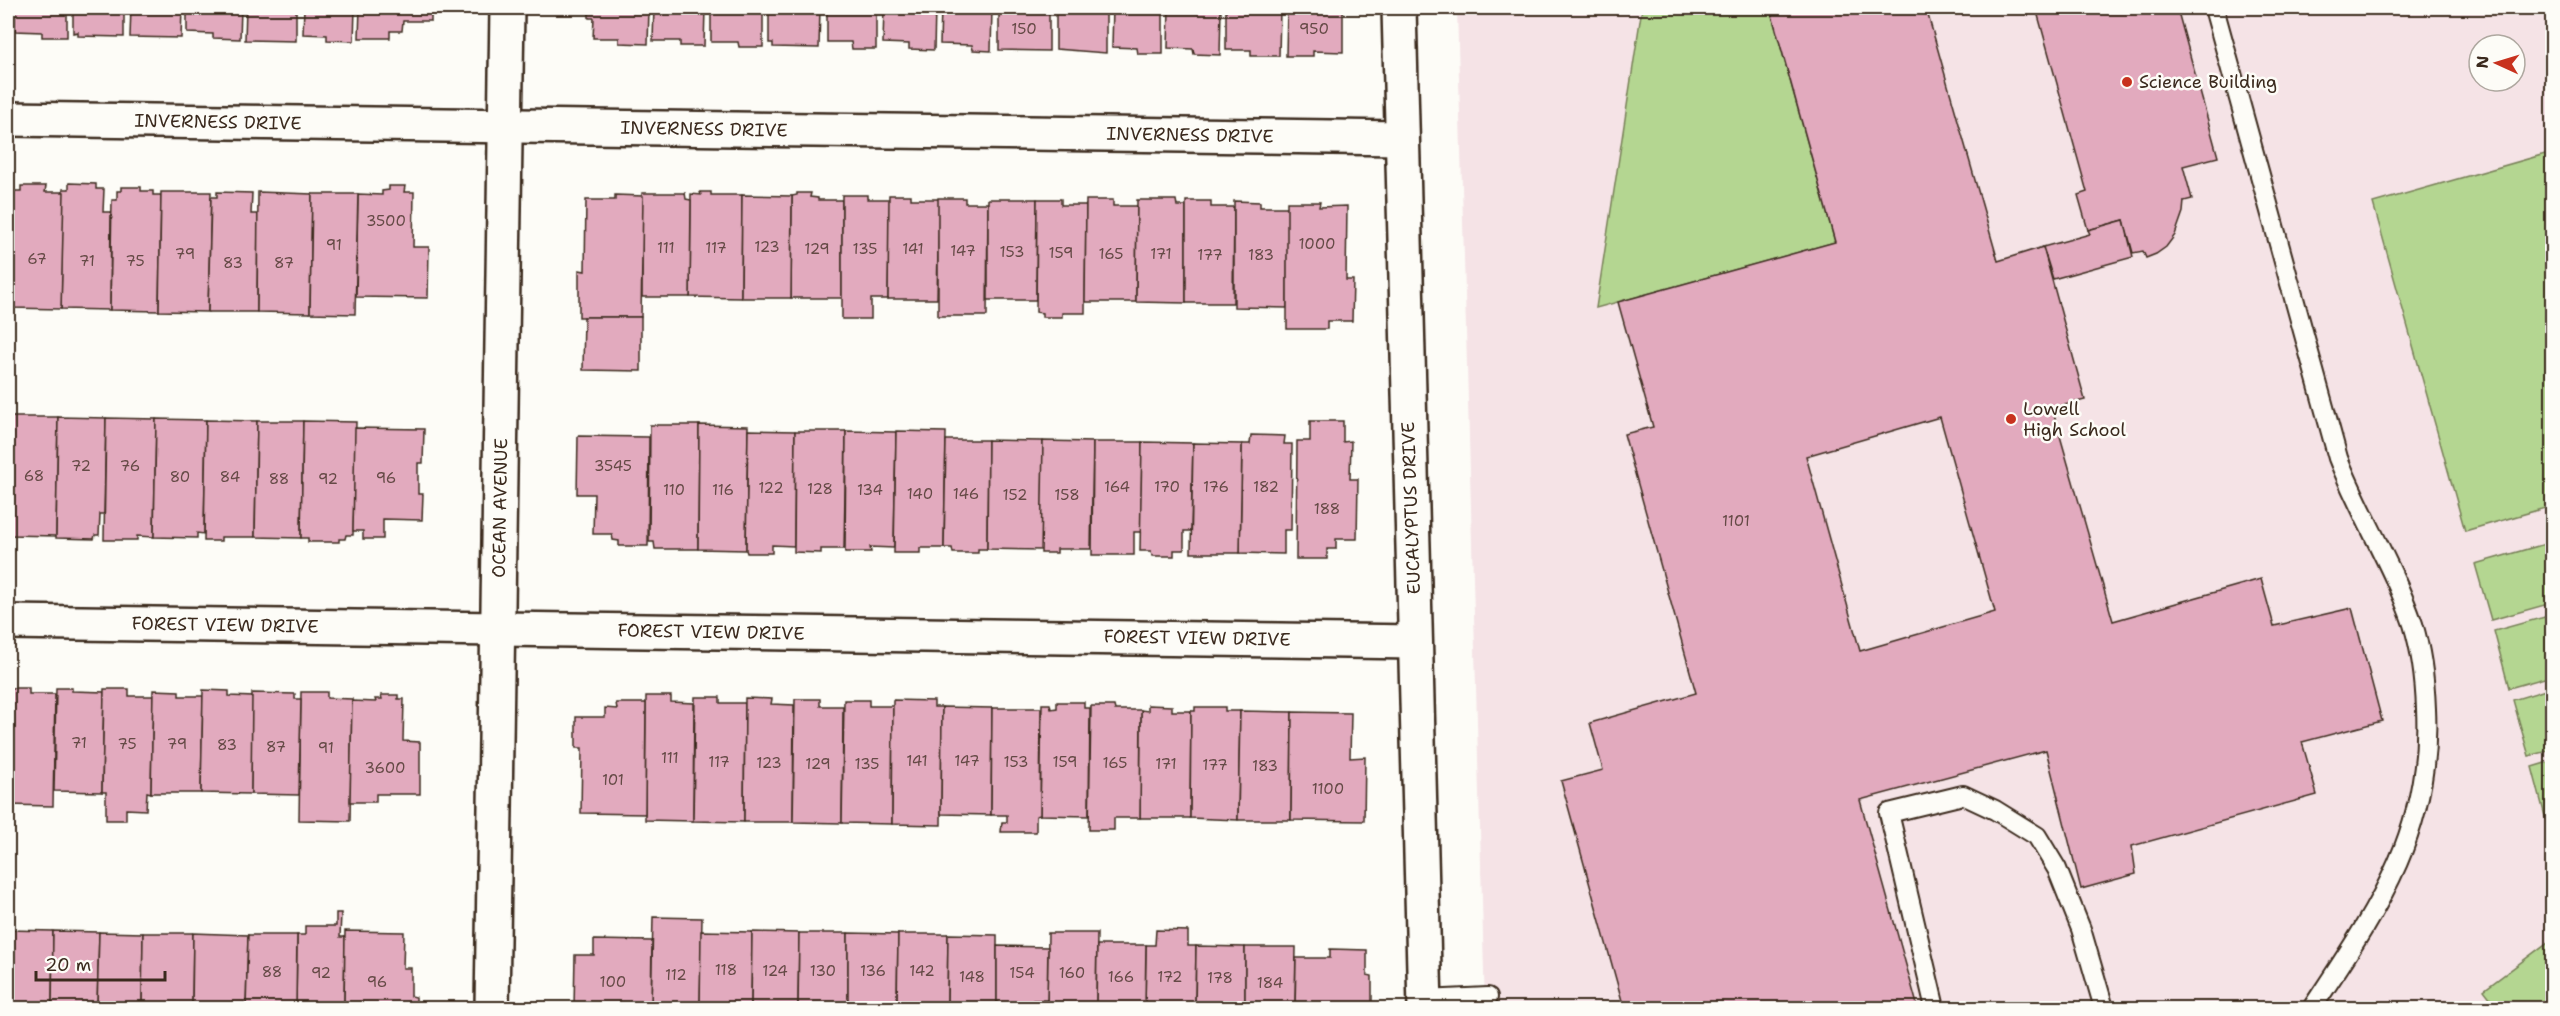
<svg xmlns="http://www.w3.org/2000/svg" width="2560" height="1016" font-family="'Shantell Sans',sans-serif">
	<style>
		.built { fill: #f5e3e6; fill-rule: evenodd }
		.green { fill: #b4d691; stroke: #788058; stroke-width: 1.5 }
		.building { fill: #e2aabe; stroke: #3b2a1e; stroke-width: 1.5; fill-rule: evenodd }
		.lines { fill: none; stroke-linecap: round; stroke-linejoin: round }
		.lane-casing { stroke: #3b2a1e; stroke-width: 22 }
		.street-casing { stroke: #3b2a1e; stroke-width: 38 }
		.secondary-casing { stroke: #3b2a1e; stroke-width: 38 }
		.lane { stroke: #fdfcf7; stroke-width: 18 }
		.street { stroke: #fdfcf7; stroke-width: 33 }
		.secondary { stroke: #fdfcf7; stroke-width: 33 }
		.poi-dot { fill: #c8321e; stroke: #fdfcf7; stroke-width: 2 }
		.labels { text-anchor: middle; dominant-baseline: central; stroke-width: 5; stroke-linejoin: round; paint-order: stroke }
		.number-label { font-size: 15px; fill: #654a46 }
		.poi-label { font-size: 18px; fill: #3b2a1e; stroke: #fdfcf7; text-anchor: start }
		.street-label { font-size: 18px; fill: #3b2a1e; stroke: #fdfcf7 }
	</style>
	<rect width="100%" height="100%" fill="#fdfcf7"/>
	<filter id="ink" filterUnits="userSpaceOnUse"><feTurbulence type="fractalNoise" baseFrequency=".0167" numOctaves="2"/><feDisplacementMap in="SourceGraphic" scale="12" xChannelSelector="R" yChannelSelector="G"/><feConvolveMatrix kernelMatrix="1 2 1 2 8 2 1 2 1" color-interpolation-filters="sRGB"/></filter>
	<g filter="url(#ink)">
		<!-- built -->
		<path class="built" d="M1457,8H2552V1008H1485ZM2479,45H2515V81H2479Z"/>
		<!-- green -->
		<g class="green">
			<polygon points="1642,8 1770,8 1835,242 1596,308"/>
			<polygon points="2552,152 2552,506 2465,531 2373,203"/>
			<polygon points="2552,542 2552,603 2491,620 2475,564"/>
			<polygon points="2552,615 2552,676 2509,688 2494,631"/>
			<polygon points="2552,688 2552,750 2529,756 2513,700"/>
			<polygon points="2552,761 2552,823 2547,824 2532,767"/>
			<polygon points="2552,939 2552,1008 2498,1008 2484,990"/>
		</g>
		<!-- building -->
		<g class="building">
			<polygon points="15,8 67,8 67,37 42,37 42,32 15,31"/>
			<polygon points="73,8 124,8 124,37 78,36 78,32 73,33"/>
			<polygon points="131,8 182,8 181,38 130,37"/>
			<polygon points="187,8 241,8 240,39 213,38 213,34 187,33"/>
			<polygon points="246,8 296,8 296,41 245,40"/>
			<polygon points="304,8 355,8 354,41 327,40 327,35 303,34"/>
			<polygon points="360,8 431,8 431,21 403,21 402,31 390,31 390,38 359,38"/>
			<polygon points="589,8 649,8 648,44 619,43 619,38 593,38 594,18 589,18"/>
			<polygon points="654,8 705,8 704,46 680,46 680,41 653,41"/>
			<polygon points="711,8 763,8 763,47 739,47 738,42 711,42"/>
			<polygon points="769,8 820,8 819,48 773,47 773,43 769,43"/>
			<polygon points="827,8 876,8 876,49 852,49 851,42 827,42"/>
			<polygon points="884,8 935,8 934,50 909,49 909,44 883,43"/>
			<polygon points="941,8 992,8 991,51 973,50 972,45 940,44"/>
			<polygon points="999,8 1049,8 1049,51 999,50"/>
			<polygon points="1056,8 1106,8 1106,53 1056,49"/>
			<polygon points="1113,8 1163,8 1163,54 1138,54 1137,48 1112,47"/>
			<polygon points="1169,8 1221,8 1220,55 1194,54 1193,49 1168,48"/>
			<polygon points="1226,8 1280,8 1279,56 1251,56 1251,50 1226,50"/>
			<polygon points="1287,8 1343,8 1343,52 1313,51 1313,56 1286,56"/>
			<path d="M1770,8H1926L1998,261L2043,247L2085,400L2052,408L2113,621L2261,579L2274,626L2352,608L2382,721L2302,742L2317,795L2132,846L2136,874L2081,889L2046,750L1860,800L1918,1008H1624L1561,781L1603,770L1590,723L1696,693L1624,434L1653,427L1618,302L1835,242ZM1940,417L1995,612L1860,651L1806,456Z"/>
			<polygon points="2036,8 2177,8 2218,157 2183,166 2192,199 2184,201 2183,212 2175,235 2166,247 2156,254 2146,258 2143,251 2133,253 2124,220 2088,230 2078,195 2087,192"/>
			<polygon points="69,183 96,184 96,189 104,189 103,212 111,212 110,310 61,309 63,189 69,189"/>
			<polygon points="21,186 46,186 45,192 64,192 61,309 10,308 13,191 21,191"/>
			<polygon points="389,186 405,186 404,192 414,192 413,247 429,247 428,298 356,297 358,194 382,195 382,191 389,190"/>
			<polygon points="121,187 141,187 141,191 153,191 153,195 161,195 159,311 110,310 112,200 117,200 117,191 121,191"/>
			<polygon points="161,192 211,192 208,312 159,311"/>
			<polygon points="217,192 252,193 251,214 258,214 257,312 208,312 211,197 217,197"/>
			<polygon points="258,192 312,194 310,313 257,312"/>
			<polygon points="700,192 711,192 711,195 742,195 741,298 690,297 691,194 701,195"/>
			<polygon points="642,193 685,193 686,199 691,200 690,297 642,297"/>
			<polygon points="797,193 811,193 810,197 818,198 818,200 842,200 842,298 791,298 792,196 797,195"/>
			<polygon points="312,194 358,194 355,314 310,313"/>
			<polygon points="615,195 643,196 641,317 579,317 579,270 585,271 586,200 615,200"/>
			<polygon points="742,195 792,196 791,298 741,298"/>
			<polygon points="842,195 867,195 867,199 890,199 888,299 871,299 871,319 842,319"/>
			<polygon points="889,195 911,195 911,199 939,199 937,299 888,299"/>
			<polygon points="938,198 965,198 965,203 988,203 987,316 938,316"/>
			<polygon points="988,199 1037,199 1036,300 988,300"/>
			<polygon points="1037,199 1061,199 1061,205 1086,205 1085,313 1062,313 1062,317 1042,317 1042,313 1036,312"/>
			<polygon points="1086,200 1113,200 1113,206 1137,206 1136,302 1085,302"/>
			<polygon points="1137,200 1176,200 1177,206 1186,206 1186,303 1136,302"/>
			<polygon points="1186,201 1211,201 1211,207 1234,207 1233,303 1186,303"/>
			<polygon points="1234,201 1260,202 1260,207 1288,207 1287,308 1234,307"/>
			<polygon points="1287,202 1320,202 1319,207 1347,206 1346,280 1353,280 1352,321 1327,321 1327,329 1287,329"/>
			<polygon points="12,210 10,308 8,308 8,211"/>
			<polygon points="2124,220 2133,257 2053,279 2043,247 2090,234 2088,230"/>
			<polygon points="584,317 641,317 641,371 583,370"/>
			<polygon points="8,416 11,417 9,538 8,538"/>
			<polygon points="11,417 58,417 56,536 9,535"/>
			<polygon points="58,417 106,418 104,514 100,514 99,535 95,535 94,539 56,538"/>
			<polygon points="106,418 156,419 154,537 137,536 137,540 104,540"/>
			<polygon points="156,419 206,420 204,534 197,533 197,538 154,537"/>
			<polygon points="206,420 257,421 255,537 221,537 221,541 204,541"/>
			<polygon points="257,421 303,421 301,538 255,537"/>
			<polygon points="303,421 356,422 353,535 346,535 345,539 339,539 339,542 308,542 308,538 301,538"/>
			<polygon points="1310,421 1343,421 1343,442 1351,441 1350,479 1358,479 1357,539 1336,539 1336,549 1327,549 1327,559 1296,559 1297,441 1310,441"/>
			<polygon points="650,425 699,425 698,549 655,549 654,542 649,542"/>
			<polygon points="699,425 748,426 746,550 698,549"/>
			<polygon points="355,428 424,429 423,463 418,463 418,494 423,494 422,520 383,519 383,539 363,539 363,531 353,531"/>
			<polygon points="748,430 795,431 794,546 772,545 772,553 747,553 746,550"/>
			<polygon points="795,431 846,431 844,549 821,549 821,553 794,552"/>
			<polygon points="846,431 896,432 894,548 870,547 871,552 845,552"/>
			<polygon points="896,431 946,432 944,548 920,548 920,553 894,553"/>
			<polygon points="1251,435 1285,436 1284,444 1292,444 1291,530 1284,530 1284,554 1240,553 1242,444 1250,444"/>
			<polygon points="578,436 649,437 648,546 619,546 619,541 613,540 612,534 593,534 594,494 577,494"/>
			<polygon points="946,440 988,440 987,549 978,549 978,553 953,553 952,548 944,548"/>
			<polygon points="988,440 1043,441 1042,550 987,549"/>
			<polygon points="1043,441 1093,442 1091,549 1057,549 1057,553 1041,553"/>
			<polygon points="1093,442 1142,442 1141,532 1134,532 1134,555 1092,555"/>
			<polygon points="1142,442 1193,443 1191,531 1184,531 1184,550 1174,550 1174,556 1152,556 1151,551 1140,551"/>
			<polygon points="1193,443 1242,444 1240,553 1191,553"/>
			<polygon points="8,688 29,688 29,694 55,694 53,806 8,805"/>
			<polygon points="56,688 72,688 72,691 104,692 102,792 54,791"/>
			<polygon points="104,689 129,689 129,696 153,696 151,793 147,792 146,810 126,809 126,820 106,820 106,792 102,792"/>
			<polygon points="153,690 179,691 179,696 203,696 201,793 151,793"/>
			<polygon points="203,690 229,691 229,696 253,697 251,794 201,793"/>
			<polygon points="301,692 327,692 327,698 352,699 350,821 299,820"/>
			<polygon points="252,693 295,694 295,699 301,699 299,795 251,794"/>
			<polygon points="381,695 398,695 398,699 404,699 403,741 420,742 420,794 376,794 376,802 350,802 352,701 376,702 375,699 382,699"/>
			<polygon points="646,696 671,696 671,702 694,703 693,821 645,820"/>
			<polygon points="695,697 720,697 720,703 745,703 744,822 693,821"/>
			<polygon points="745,698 772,699 771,704 794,705 793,822 744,822"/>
			<polygon points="795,699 820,699 820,706 843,706 842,823 793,822"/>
			<polygon points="844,700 869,700 869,706 893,706 892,824 842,823"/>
			<polygon points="893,700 934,701 934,707 942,707 941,825 892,824"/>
			<polygon points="1057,702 1084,702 1084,708 1090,708 1089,816 1040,815 1042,704 1050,704 1051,709 1057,708"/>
			<polygon points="616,703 646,703 645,814 581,813 582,748 576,748 576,717 605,717 605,708 617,709"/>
			<polygon points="1148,705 1172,706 1172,711 1191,711 1190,818 1140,818 1141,710 1148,711"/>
			<polygon points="1091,706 1114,706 1115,710 1141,710 1140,818 1114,818 1114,830 1089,830"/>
			<polygon points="942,707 992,708 991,815 941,814"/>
			<polygon points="1195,707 1225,707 1225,711 1240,711 1238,820 1190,818 1191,711 1195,711"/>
			<polygon points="992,708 1041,708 1040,815 1036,816 1036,832 1001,832 1002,822 1007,822 1007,815 991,815"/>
			<polygon points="1240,711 1292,712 1291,820 1238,820"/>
			<polygon points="1292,712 1351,713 1350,758 1365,757 1364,821 1291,820"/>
			<polygon points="336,913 341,913 340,937 345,937 344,1008 296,1008 297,935 305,935 305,926 336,926"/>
			<polygon points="653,917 702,918 700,1008 651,1008"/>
			<polygon points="8,930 53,931 52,1008 8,1008"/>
			<polygon points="1156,930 1188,931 1188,946 1196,946 1195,1008 1145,1008 1146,945 1155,945"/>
			<polygon points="53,931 99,932 97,1008 52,1008"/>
			<polygon points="345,931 404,932 403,968 411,968 411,996 416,997 416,1008 344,1008"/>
			<polygon points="701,931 752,932 751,1008 700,1008"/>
			<polygon points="99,932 143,933 142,1008 97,1008"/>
			<polygon points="752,932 799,933 798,1008 751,1008"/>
			<polygon points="143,933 193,933 192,1008 142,1008"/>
			<polygon points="193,933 248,935 246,1008 192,1008"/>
			<polygon points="799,933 848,933 848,1008 798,1008"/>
			<polygon points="848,933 898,934 897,1008 848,1008"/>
			<polygon points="1048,933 1097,933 1096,1008 1047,1008"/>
			<polygon points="898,934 948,934 947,1008 897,1008"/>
			<polygon points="948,934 997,935 997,1008 947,1008"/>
			<polygon points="248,935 297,935 296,1008 246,1008"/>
			<polygon points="594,940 652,941 651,1008 574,1008 575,955 594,955"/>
			<polygon points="1097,945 1146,945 1145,1008 1096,1008"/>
			<polygon points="997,946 1048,947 1047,1000 1033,1000 1032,1008 997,1008"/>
			<polygon points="1196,946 1245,947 1245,1008 1195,1008"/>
			<polygon points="1245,947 1296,947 1295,1008 1245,1008"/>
			<polygon points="1330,949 1367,950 1367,975 1372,976 1372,1008 1295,1008 1296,958 1330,958"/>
		</g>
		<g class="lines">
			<!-- lane casing -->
			<g class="lane-casing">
				<g id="lane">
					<path d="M2214,8L2338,458C2360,514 2393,566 2413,624C2421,650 2425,681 2426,709C2432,832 2376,911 2312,1008"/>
					<polyline points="1425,1000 1488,997"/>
					<polyline points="1935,1008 1889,813 1963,795 1995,810 2037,836 2057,869 2081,929 2104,1008"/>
				</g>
			</g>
			<!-- street casing -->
			<g class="street-casing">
				<g id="street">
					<polyline points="1399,8 1425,1008"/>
					<polyline points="8,119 1401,138"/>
					<polyline points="8,622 1415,642"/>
				</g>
			</g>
			<!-- secondary casing -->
			<g class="secondary-casing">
				<polyline id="secondary" points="492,1008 507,8"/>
			</g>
			<!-- lane -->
			<use href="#lane" class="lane"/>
			<!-- street -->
			<use href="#street" class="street"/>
			<!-- secondary -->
			<use href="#secondary" class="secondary"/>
		</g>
	</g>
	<!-- markers -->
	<g class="poi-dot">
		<circle cx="2127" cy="82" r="6"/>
		<circle cx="2011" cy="419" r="6"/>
	</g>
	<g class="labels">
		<!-- number labels -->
		<g class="number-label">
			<text x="1024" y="29">150</text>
			<text x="1314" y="29">950</text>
			<text x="386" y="221">3500</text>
			<text x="1317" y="244">1000</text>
			<text x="334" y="245">91</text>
			<text x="767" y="247">123</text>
			<text x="666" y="248">111</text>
			<text x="716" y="248">117</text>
			<text x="817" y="249">129</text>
			<text x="865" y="249">135</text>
			<text x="913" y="249">141</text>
			<text x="963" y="251">147</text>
			<text x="1012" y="252">153</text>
			<text x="1061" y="253">159</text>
			<text x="185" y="254">79</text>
			<text x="1111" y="254">165</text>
			<text x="1161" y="254">171</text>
			<text x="1210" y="255">177</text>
			<text x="1261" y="255">183</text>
			<text x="37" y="259">67</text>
			<text x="87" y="261">71</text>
			<text x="135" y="261">75</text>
			<text x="233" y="263">83</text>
			<text x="284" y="263">87</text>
			<text x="81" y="466">72</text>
			<text x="130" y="466">76</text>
			<text x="613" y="466">3545</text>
			<text x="34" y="476">68</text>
			<text x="180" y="477">80</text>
			<text x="230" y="477">84</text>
			<text x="386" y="478">96</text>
			<text x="279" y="479">88</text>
			<text x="328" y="479">92</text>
			<text x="1117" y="487">164</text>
			<text x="1167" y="487">170</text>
			<text x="1216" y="487">176</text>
			<text x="1266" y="487">182</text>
			<text x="771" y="488">122</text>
			<text x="820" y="489">128</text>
			<text x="674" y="490">110</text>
			<text x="723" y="490">116</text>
			<text x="870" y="490">134</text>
			<text x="920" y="494">140</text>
			<text x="966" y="494">146</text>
			<text x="1015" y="495">152</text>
			<text x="1067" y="495">158</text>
			<text x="1327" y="509">188</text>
			<text x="1736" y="521">1101</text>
			<text x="79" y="743">71</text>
			<text x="127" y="744">75</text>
			<text x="177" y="744">79</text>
			<text x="227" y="745">83</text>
			<text x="276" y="747">87</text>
			<text x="326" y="748">91</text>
			<text x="670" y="758">111</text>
			<text x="917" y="761">141</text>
			<text x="967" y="761">147</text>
			<text x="719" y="762">117</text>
			<text x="1016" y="762">153</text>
			<text x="1065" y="762">159</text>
			<text x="769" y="763">123</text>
			<text x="1115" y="763">165</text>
			<text x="818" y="764">129</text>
			<text x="867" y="764">135</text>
			<text x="1166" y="764">171</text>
			<text x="1215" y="765">177</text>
			<text x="1265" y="766">183</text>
			<text x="385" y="768">3600</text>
			<text x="613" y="780">101</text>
			<text x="1328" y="789">1100</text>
			<text x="726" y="970">118</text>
			<text x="775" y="971">124</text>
			<text x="823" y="971">130</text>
			<text x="873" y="971">136</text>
			<text x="922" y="971">142</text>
			<text x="272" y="972">88</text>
			<text x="321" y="973">92</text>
			<text x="1022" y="973">154</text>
			<text x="1072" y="973">160</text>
			<text x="676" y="975">112</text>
			<text x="972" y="977">148</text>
			<text x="1121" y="977">166</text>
			<text x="1170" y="977">172</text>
			<text x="1220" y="978">178</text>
			<text x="377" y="982">96</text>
			<text x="613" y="982">100</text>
			<text x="1270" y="983">184</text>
		</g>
		<!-- poi labels -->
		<g class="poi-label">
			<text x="2139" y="82">Science Building</text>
			<text x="2023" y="409">Lowell<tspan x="2023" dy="21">High School</tspan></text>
		</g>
		<!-- street labels -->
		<g class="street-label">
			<text transform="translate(218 122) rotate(1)">INVERNESS DRIVE</text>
			<text transform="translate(704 129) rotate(1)">INVERNESS DRIVE</text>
			<text transform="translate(1190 135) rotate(1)">INVERNESS DRIVE</text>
			<text transform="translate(500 508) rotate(-89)">OCEAN AVENUE</text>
			<text transform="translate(1411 508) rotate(-92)">EUCALYPTUS DRIVE</text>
			<text transform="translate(225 625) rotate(1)">FOREST VIEW DRIVE</text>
			<text transform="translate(711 632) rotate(1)">FOREST VIEW DRIVE</text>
			<text transform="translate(1197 638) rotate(1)">FOREST VIEW DRIVE</text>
		</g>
	</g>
	<!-- margin -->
	<rect width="2560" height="1016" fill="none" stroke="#fdfcf7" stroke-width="30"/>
	<rect x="15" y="15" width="2530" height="986" fill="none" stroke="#3b2a1e" stroke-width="2" filter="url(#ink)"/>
	<!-- north arrow -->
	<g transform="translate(2497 63) rotate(274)"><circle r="28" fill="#fdfcf7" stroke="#afa8a0" stroke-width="1.5"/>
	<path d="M0-4.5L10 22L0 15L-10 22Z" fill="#c8321e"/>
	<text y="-9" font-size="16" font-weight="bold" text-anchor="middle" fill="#3b2a1e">N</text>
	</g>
	<!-- scale -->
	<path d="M36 971v9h129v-9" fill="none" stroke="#3b2a1e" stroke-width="3"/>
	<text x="45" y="971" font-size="18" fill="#3b2a1e" stroke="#fdfcf7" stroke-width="4.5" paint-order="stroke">20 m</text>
</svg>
